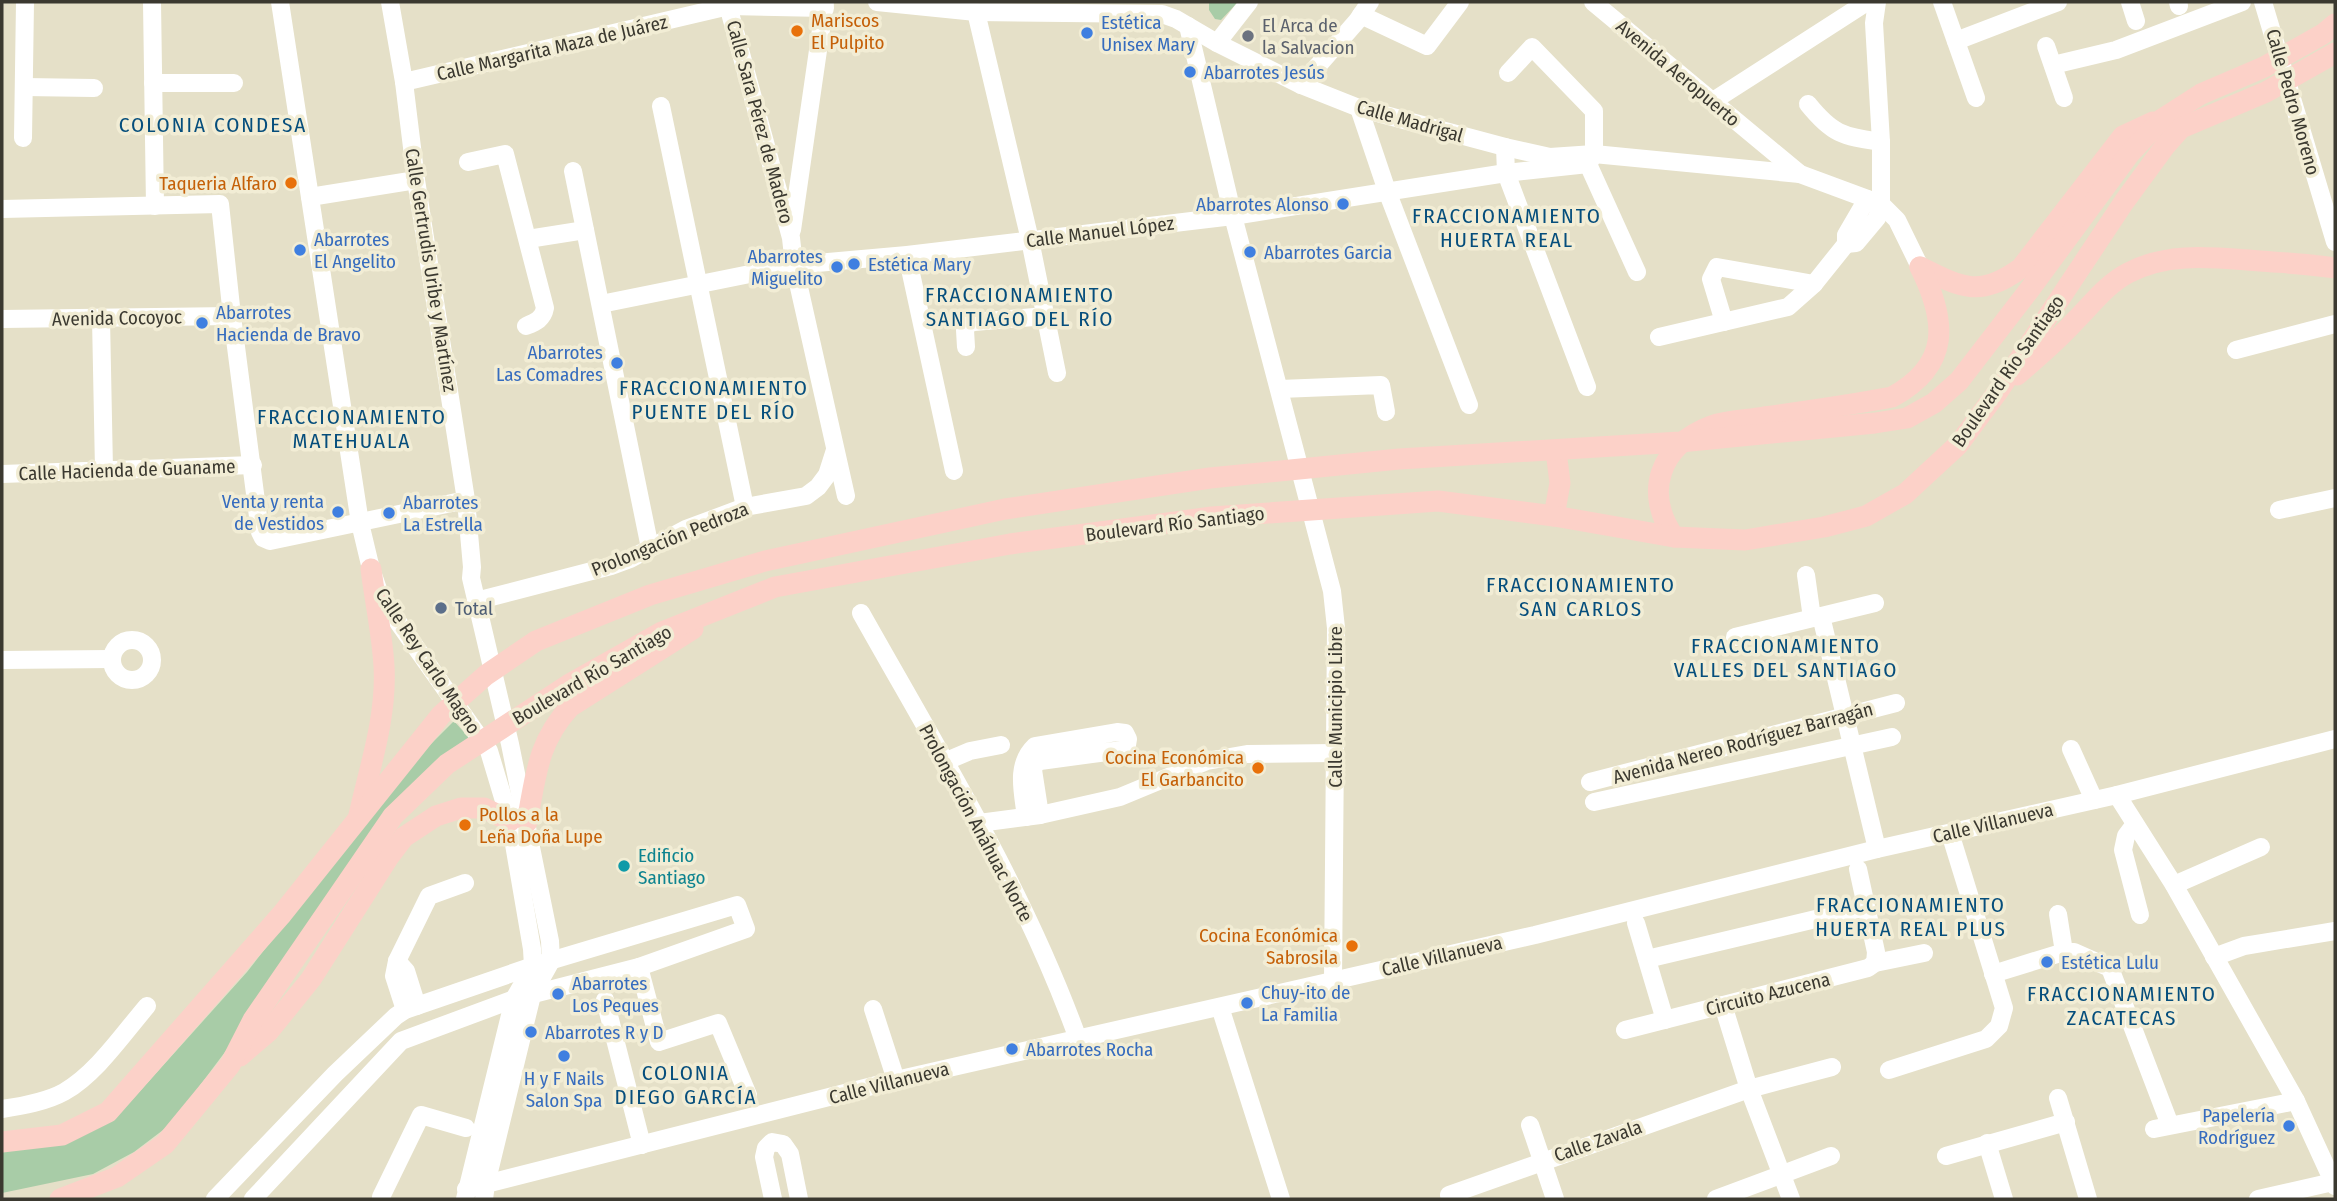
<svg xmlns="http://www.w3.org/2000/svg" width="2337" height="1201" font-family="'Fira Sans Condensed',sans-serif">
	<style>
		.green { fill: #a8cca7 }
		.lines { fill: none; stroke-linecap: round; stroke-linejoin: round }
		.minor { stroke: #fff; stroke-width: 18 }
		.major { stroke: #fcd1c8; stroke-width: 21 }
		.food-dot { fill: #e8710a; stroke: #f2edd5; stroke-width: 2.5 }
		.shop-dot { fill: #3f7fe0; stroke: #f2edd5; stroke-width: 2.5 }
		.worship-dot { fill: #6b7280; stroke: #f2edd5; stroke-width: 2.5 }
		.service-dot { fill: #5c6f8a; stroke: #f2edd5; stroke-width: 2.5 }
		.culture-dot { fill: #0f9aa8; stroke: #f2edd5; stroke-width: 2.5 }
		.labels { text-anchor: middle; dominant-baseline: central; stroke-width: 7; stroke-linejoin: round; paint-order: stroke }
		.food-label { font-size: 19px; fill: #c56008; stroke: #f2edd5; text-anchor: end }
		.shop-label { font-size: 19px; fill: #366cbe; stroke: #f2edd5; text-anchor: start }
		.worship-label { font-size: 19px; fill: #5b616d; stroke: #f2edd5; text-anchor: start }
		.street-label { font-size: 19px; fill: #3b3930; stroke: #f2edd5 }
		.service-label { font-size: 19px; fill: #4e5e75; stroke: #f2edd5; text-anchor: start }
		.culture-label { font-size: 19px; fill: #0d838f; stroke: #f2edd5; text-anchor: start }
		.neighbourhood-label { font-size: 21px; letter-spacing: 2px; fill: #064e7c; stroke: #f2edd5 }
	</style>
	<rect width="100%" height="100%" fill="#e5e0c8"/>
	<!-- green -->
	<g class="green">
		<polygon points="1209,2 1238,2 1221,20 1215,19 1209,10"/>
		<polygon points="454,721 470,739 416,785 273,988 171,1124 134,1152 93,1174 2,1193 2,1150 71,1141 133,1099 247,972 402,773"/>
	</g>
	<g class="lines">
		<!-- minor -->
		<g class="minor">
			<polyline points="152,2 155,206"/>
			<polyline points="280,2 360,523 371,569 381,598 489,751 510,821 532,949 533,966 514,999 465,1199"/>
			<polyline points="390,2 404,82 416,180 466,500 472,567 471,578 510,744 550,941 551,961 532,995 486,1184 484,1199"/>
			<polyline points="727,2 791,238 794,265 846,496"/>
			<polyline points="877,2 976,12 1162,14 1176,19 1217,43 1301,85 1359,108 1505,147 1550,157 1594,154 1800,174 1881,204 1897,220 1920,267"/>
			<polyline points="1593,2 1800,174"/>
			<polyline points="1942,2 1976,98"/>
			<polyline points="2130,2 2136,21"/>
			<polyline points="2178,2 2179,6"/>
			<polyline points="2263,2 2335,242"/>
			<polyline points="976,12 1030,240 1057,373"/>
			<polyline points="1361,15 1427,46 1460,2"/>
			<polyline points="1188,26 1233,216 1332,591 1336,628 1333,980"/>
			<polyline points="1956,41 2058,2"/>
			<polyline points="1217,43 1249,2"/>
			<polyline points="2046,46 2064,98"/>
			<polyline points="2053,65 2116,50 2242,2"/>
			<polyline points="404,82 729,6 825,8"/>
			<polyline points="153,83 234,83"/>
			<polyline points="1301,85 1357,21 1370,2"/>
			<polyline points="24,87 94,88"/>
			<polyline points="1713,101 1867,2"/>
			<path d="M1808,104C1833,135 1843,136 1881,142"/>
			<polyline points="661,106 745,507"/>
			<polyline points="1359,108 1387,191 1469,405"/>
			<polyline points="23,138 25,2"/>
			<polyline points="1505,147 1506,173 1587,387"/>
			<path d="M468,162L505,154L545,308C543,319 536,322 526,326"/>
			<polyline points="1588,164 1637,272"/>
			<polyline points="573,171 650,548"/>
			<polyline points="310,197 416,180"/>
			<polyline points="2,209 220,204 232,316 260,532 263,538 270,541 466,500"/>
			<polyline points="792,230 825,2"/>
			<polyline points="528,239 585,230"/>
			<polyline points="1846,244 1856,243 1877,218 1881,204 1881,142 1874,23 1877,2"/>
			<polyline points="907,255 954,471"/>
			<polyline points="601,304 794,265 907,255 1233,216 1506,173 1588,164 1594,154 1594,111 1532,47 1508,73"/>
			<polyline points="101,318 104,470"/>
			<polyline points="2,319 232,316"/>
			<polyline points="1724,322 1711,279 1717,267 1814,284"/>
			<polyline points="1659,337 1788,307 1814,284 1846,244 1846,235 1867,199"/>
			<polyline points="966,347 965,330 967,324 974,322 1046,316"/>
			<polyline points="2236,350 2335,324"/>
			<polyline points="1280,389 1381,385 1386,412"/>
			<polyline points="2,474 253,465"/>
			<polyline points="2279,510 2335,498"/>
			<polyline points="1806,575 1812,618"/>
			<polyline points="476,601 611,566 630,559 686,529 745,507 806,496 818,487 827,475 835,450"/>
			<path d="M861,613C939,752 1024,889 1078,1039"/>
			<polyline points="1821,616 1877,849"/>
			<polyline points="1735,637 1875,603"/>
			<circle cx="132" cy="660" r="20"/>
			<polyline points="2,660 111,659"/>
			<polyline points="2071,749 2094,800"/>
			<polyline points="944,762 970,751 1001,745"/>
			<polyline points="1035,764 1033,770 1040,815"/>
			<polyline points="1590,782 1896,703"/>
			<polyline points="2117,795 2174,885 2296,1101 2335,1186"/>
			<polyline points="1594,802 1892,737"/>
			<path d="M1026,817C1023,792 1015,765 1035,746L1117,732L1125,733L1128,739L1127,745L1122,750L1040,761L1035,764"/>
			<polyline points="979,823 1040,815 1120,797 1207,761 1247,754 1335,753"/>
			<polyline points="2135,824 2126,836 2123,850 2140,915"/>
			<polyline points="1858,869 1876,952 1875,963"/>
			<polyline points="2174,885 2261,847"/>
			<polyline points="2058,914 2064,952"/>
			<polyline points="1636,923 1665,1020"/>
			<polyline points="2214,957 2244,946 2335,931"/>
			<polyline points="1647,959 1866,907"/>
			<polyline points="397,961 406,971 417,1006"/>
			<polyline points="639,967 659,1042 718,1023 748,1095"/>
			<polyline points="1993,974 2064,952 2074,952 2110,968 2170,1125"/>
			<polyline points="605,1000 642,1145"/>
			<polyline points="1723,1005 1749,1089 1791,1199"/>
			<polyline points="1220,1007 1281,1199"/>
			<polyline points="873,1009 896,1080"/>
			<polyline points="405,1010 394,976 397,961 429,896 465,883"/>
			<polyline points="1625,1030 1868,968 1875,963 1924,953"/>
			<polyline points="1889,1070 1986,1039 1999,1026 2004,1008 1950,833"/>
			<polyline points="2058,1098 2088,1199"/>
			<path d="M2,1109C22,1106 46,1102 64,1092C96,1074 123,1034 147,1006"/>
			<polyline points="1530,1125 1555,1199"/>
			<polyline points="2154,1129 2296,1101"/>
			<polyline points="1987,1143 2004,1199"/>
			<polyline points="1946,1156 2066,1122"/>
			<polyline points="466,1189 896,1080 1535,935 1877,849 2117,795 2335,739"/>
			<polyline points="1449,1195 1749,1089 1832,1067"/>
			<polyline points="381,1197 421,1115 466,1128"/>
			<polyline points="215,1199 335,1074 396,1016 405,1010 533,966 737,905 746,929 639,967 514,999 401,1041 253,1199"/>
			<polyline points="773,1199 764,1157 766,1148 772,1142 783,1144 790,1154 799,1199"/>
			<polyline points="1716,1199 1831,1156"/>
			<polyline points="2258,1199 2333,1182"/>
		</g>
		<!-- major -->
		<g class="major">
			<path d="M1920,267C1962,288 1980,298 2021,268L2123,136L2153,122"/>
			<path d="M2017,375C2037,358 2058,340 2076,320C2092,304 2107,284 2128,273C2169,251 2216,258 2260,261C2285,263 2310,264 2335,268"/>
			<polyline points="1554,516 1560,483 1556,451"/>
			<path d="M1674,537C1643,492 1660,445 1711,426C1727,420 1747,420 1764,417C1807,411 1850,405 1892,397C1951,365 1947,321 1920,267"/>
			<path d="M359,815C370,766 387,716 384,666C382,633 375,601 371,569"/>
			<path d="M527,822C536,776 537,743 570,707L693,629"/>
			<polyline points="240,1056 269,1031 311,979 388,858 404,837 436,816 461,808 484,808 510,821"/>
			<polyline points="2,1142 62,1135 108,1112 282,914 441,715 486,675 536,641 650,595 765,561 1005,509 1210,478 1399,459 1680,442 1875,423 1907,418 1934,403 1959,381 2030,289 2130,153 2162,119 2201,94 2264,67 2323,34 2335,24"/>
			<polyline points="60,1199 117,1177 165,1144 230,1065 253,1020 393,816 447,764 568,685 662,632 775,587 1010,544 1212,517 1438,501 1554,516 1674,537 1745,540 1824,527 1866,516 1905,494 1958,445 1999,390 2124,202 2165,146 2181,128 2266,92 2335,53"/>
		</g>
	</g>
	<!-- markers -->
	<g class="food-dot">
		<circle cx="797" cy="31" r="7"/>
		<circle cx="291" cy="183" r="7"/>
		<circle cx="1258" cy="768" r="7"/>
		<circle cx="465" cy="825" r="7"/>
		<circle cx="1352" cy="946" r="7"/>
	</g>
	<g class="shop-dot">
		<circle cx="1087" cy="33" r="7"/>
		<circle cx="1190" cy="72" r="7"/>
		<circle cx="1343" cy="204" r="7"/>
		<circle cx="300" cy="250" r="7"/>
		<circle cx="1250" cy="252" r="7"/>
		<circle cx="854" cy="264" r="7"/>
		<circle cx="837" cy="267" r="7"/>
		<circle cx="202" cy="323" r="7"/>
		<circle cx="617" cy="363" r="7"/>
		<circle cx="338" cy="512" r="7"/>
		<circle cx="389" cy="513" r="7"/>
		<circle cx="2047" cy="962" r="7"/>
		<circle cx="558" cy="994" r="7"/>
		<circle cx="1247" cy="1003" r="7"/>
		<circle cx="531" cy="1032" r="7"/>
		<circle cx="1012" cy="1049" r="7"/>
		<circle cx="564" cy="1056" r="7"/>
		<circle cx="2289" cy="1126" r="7"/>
	</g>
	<circle class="worship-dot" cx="1248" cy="36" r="7"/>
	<circle class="service-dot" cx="441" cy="608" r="7"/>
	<circle class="culture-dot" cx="624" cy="866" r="7"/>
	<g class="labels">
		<!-- food labels -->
		<g class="food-label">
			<text x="811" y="20" text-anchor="start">Mariscos<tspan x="811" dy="22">El Pulpito</tspan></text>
			<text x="277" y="183">Taqueria Alfaro</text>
			<text x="1244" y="757">Cocina Económica<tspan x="1244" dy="22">El Garbancito</tspan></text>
			<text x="479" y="814" text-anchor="start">Pollos a la<tspan x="479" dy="22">Leña Doña Lupe</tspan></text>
			<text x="1338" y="935">Cocina Económica<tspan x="1338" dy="22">Sabrosila</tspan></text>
		</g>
		<!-- shop labels -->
		<g class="shop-label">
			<text x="1101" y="22">Estética<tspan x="1101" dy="22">Unisex Mary</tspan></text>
			<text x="1204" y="72">Abarrotes Jesús</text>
			<text x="1329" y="204" text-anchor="end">Abarrotes Alonso</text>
			<text x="314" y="239">Abarrotes<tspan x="314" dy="22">El Angelito</tspan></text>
			<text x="1264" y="252">Abarrotes Garcia</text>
			<text x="823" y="256" text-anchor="end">Abarrotes<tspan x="823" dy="22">Miguelito</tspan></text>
			<text x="868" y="264">Estética Mary</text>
			<text x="216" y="312">Abarrotes<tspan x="216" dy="22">Hacienda de Bravo</tspan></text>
			<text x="603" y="352" text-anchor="end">Abarrotes<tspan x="603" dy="22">Las Comadres</tspan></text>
			<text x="324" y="501" text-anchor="end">Venta y renta<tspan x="324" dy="22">de Vestidos</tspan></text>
			<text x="403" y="502">Abarrotes<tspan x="403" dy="22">La Estrella</tspan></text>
			<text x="2061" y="962">Estética Lulu</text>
			<text x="572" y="983">Abarrotes<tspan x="572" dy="22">Los Peques</tspan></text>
			<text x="1261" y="992">Chuy-ito de<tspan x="1261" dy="22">La Familia</tspan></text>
			<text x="545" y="1032">Abarrotes R y D</text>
			<text x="1026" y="1049">Abarrotes Rocha</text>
			<text x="564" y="1078" text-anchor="middle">H y F Nails<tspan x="564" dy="22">Salon Spa</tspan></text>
			<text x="2275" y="1115" text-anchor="end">Papelería<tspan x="2275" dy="22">Rodríguez</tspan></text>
		</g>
		<!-- worship labels -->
		<g class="worship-label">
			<text x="1262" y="25">El Arca de<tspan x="1262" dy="22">la Salvacion</tspan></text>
		</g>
		<!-- street labels -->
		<g class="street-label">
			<text transform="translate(552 48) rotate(-13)">Calle Margarita Maza de Juárez</text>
			<text transform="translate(1678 73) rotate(40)">Avenida Aeropuerto</text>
			<text transform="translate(2293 102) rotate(74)">Calle Pedro Moreno</text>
			<text transform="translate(1410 121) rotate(16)">Calle Madrigal</text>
			<text transform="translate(760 122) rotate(75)">Calle Sara Pérez de Madero</text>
			<text transform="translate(1100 232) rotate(-7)">Calle Manuel López</text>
			<text transform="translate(431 270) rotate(81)">Calle Gertrudis Uribe y Martínez</text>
			<text transform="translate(117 318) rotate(-1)">Avenida Cocoyoc</text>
			<text transform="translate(2008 371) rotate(-55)">Boulevard Río Santiago</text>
			<text transform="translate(127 470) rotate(-2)">Calle Hacienda de Guaname</text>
			<text transform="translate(1175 524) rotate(-7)">Boulevard Río Santiago</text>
			<text transform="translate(670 539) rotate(-22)">Prolongación Pedroza</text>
			<text transform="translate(428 661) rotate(56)">Calle Rey Carlo Magno</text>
			<text transform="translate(592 675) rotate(-30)">Boulevard Río Santiago</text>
			<text transform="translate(1335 707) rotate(-90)">Calle Municipio Libre</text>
			<text transform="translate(1743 743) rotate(-15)">Avenida Nereo Rodríguez Barragán</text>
			<text transform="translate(976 823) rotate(62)">Prolongación Anáhuac Norte</text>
			<text transform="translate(1993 823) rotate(-13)">Calle Villanueva</text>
			<text transform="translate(1442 956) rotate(-13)">Calle Villanueva</text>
			<text transform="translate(1768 994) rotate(-14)">Circuito Azucena</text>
			<text transform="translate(889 1083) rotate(-14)">Calle Villanueva</text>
			<text transform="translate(1598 1141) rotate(-19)">Calle Zavala</text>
		</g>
		<!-- service labels -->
		<g class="service-label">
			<text x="455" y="608">Total</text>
		</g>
		<!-- culture labels -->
		<g class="culture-label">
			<text x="638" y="855">Edificio<tspan x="638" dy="22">Santiago</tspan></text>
		</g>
		<!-- neighbourhood labels -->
		<g class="neighbourhood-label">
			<text x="213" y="125">COLONIA CONDESA</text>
			<text x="1507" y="216">FRACCIONAMIENTO<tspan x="1507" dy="24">HUERTA REAL</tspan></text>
			<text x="1020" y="295">FRACCIONAMIENTO<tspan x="1020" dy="24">SANTIAGO DEL RÍO</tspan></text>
			<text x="714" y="388">FRACCIONAMIENTO<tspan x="714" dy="24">PUENTE DEL RÍO</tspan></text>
			<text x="352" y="417">FRACCIONAMIENTO<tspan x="352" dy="24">MATEHUALA</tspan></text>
			<text x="1581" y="585">FRACCIONAMIENTO<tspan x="1581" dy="24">SAN CARLOS</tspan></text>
			<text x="1786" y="646">FRACCIONAMIENTO<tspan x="1786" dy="24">VALLES DEL SANTIAGO</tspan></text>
			<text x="1911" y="905">FRACCIONAMIENTO<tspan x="1911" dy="24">HUERTA REAL PLUS</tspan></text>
			<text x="2122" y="994">FRACCIONAMIENTO<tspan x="2122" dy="24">ZACATECAS</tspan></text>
			<text x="686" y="1073">COLONIA<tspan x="686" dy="24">DIEGO GARCÍA</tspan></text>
		</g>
	</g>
	<!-- border -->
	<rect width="2337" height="1201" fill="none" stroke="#3b3930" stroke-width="7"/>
</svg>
